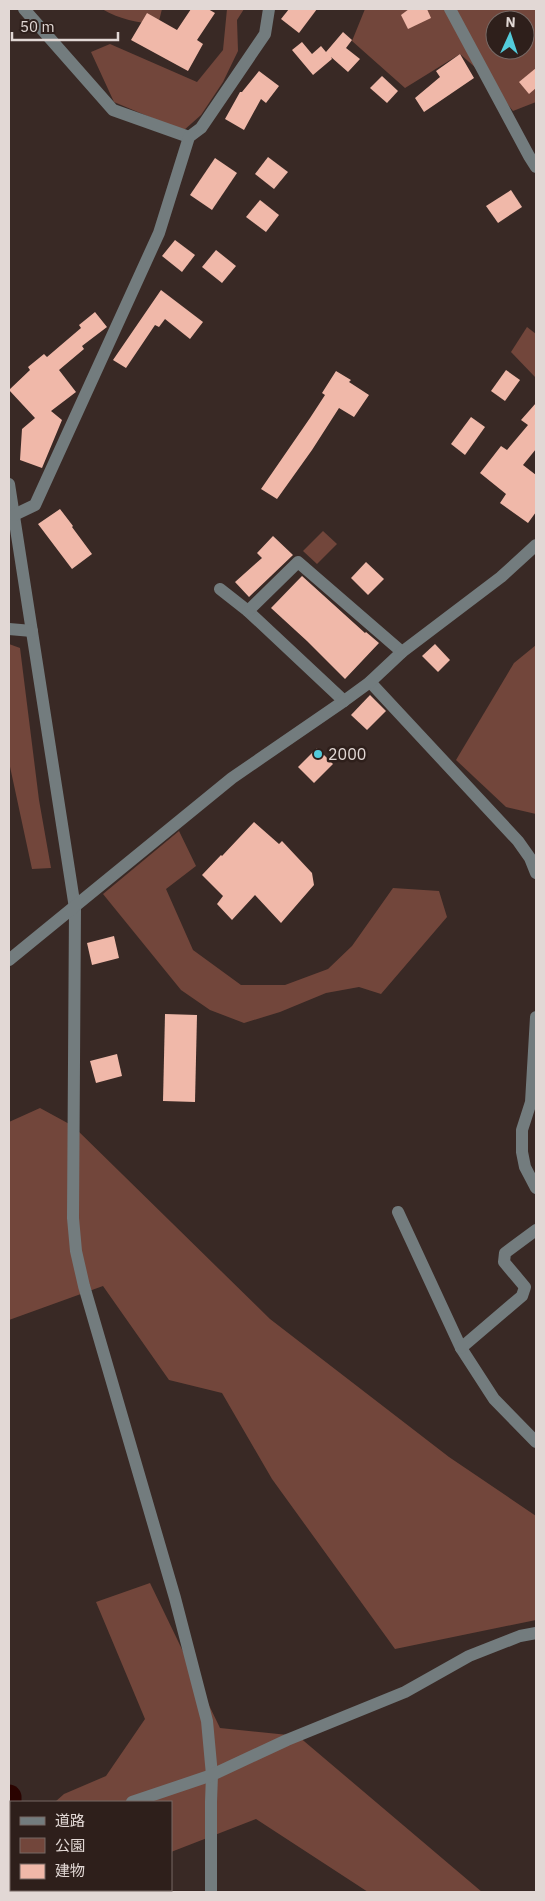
<svg xmlns="http://www.w3.org/2000/svg" width="545" height="1901" font-family="'IBM Plex Sans','Noto Sans JP',sans-serif">
	<style>
		.green { fill: #72463b; fill-rule: evenodd }
		.lines { fill: none; stroke-linecap: round; stroke-linejoin: round }
		.river { stroke: #2a0300; stroke-width: 25 }
		.building { fill: #f0b8a9 }
		.minor { stroke: #737c7e; stroke-width: 12 }
		.poi-dot { fill: #53cbdb; stroke: #2e1f1b; stroke-width: 2 }
		.labels { text-anchor: middle; dominant-baseline: central; stroke-width: 5; stroke-linejoin: round; paint-order: stroke }
		.poi-label { font-size: 16px; fill: #e2d8d5; stroke: #2e1f1b; text-anchor: start }
	</style>
	<rect width="100%" height="100%" fill="#392925"/>
	<!-- green -->
	<g class="green">
		<path d="M102,9H162L158,25C136,22 121,20 102,9Z"/>
		<polygon points="227,9 244,9 237,20 238,51 223,82 201,115 183,131 114,102 91,52 110,44 197,82 223,50"/>
		<path d="M365,9H536V102L513,111L485,76L460,54L405,88L352,41ZM495,20H525V50H495Z"/>
		<polygon points="527,327 536,334 536,378 511,352"/>
		<polygon points="323,531 337,544 317,564 303,551"/>
		<polygon points="9,644 20,648 39,800 51,868 32,869 9,762"/>
		<polygon points="536,645 536,814 506,807 456,760 514,663"/>
		<polygon points="179,831 196,866 166,889 193,950 241,985 285,985 328,969 352,946 393,888 439,891 447,917 381,994 359,987 326,993 280,1012 244,1023 210,1010 181,990 103,894"/>
		<polygon points="40,1108 73,1126 270,1319 449,1457 536,1516 536,1620 395,1649 272,1479 222,1393 169,1380 103,1286 9,1320 9,1122"/>
		<polygon points="150,1583 220,1728 298,1736 482,1892 368,1892 256,1819 171,1852 171,1802 55,1802 64,1794 106,1776 145,1719 96,1602"/>
	</g>
	<g class="lines">
		<!-- river -->
		<polyline class="river" points="9,1797 9,1809"/>
	</g>
	<!-- building -->
	<g class="building">
		<polygon points="191,9 208,9 215,13 197,40 203,44 188,71 131,40 147,13 177,30"/>
		<polygon points="289,9 317,9 299,33 281,19"/>
		<polygon points="409,9 427,9 431,18 408,29 401,15"/>
		<polygon points="343,32 352,40 346,48 360,59 348,72 331,57 332,59 313,75 292,50 302,42 312,54 321,46 326,52"/>
		<polygon points="460,54 474,78 424,112 415,98 440,77 436,71"/>
		<polygon points="536,68 536,88 529,94 519,82"/>
		<polygon points="259,71 279,86 266,103 261,99 244,130 225,119 240,92 242,92"/>
		<polygon points="382,76 398,91 387,103 370,88"/>
		<polygon points="268,157 288,172 274,189 255,174"/>
		<polygon points="215,158 237,173 212,210 190,195"/>
		<polygon points="511,190 522,207 498,223 486,206"/>
		<polygon points="260,200 279,215 266,232 246,217"/>
		<polygon points="175,240 195,255 182,272 162,256"/>
		<polygon points="216,250 236,266 222,283 202,267"/>
		<polygon points="161,290 203,322 190,339 165,319 159,327 155,325 126,368 113,360"/>
		<polygon points="95,312 107,327 82,346 84,349 59,370 76,392 51,411 62,420 42,468 20,460 22,429 35,418 9,390 30,370 28,367 44,354 47,357 81,328 79,325"/>
		<polygon points="506,370 520,380 505,401 491,391"/>
		<polygon points="336,371 351,380 349,382 369,395 354,417 339,408 312,450 277,499 261,489 310,418 325,395 322,393"/>
		<polygon points="536,403 536,449 523,465 536,475 536,512 528,523 500,503 506,494 480,473 501,446 507,450 528,425 521,420"/>
		<polygon points="471,417 485,427 465,455 451,444"/>
		<polygon points="60,509 73,526 72,527 92,554 72,569 38,524"/>
		<polygon points="273,536 293,555 249,597 235,582 262,558 257,553"/>
		<polygon points="366,562 384,579 368,595 351,578"/>
		<polygon points="302,576 365,633 366,632 379,643 345,679 307,641 271,608"/>
		<polygon points="435,644 450,660 438,672 422,656"/>
		<polygon points="370,695 386,711 367,730 351,715"/>
		<polygon points="317,748 333,764 314,783 298,767"/>
		<polygon points="254,822 279,844 282,841 312,873 314,885 281,923 255,895 232,920 217,904 223,896 202,875 221,855 222,856"/>
		<polygon points="114,936 119,958 92,965 87,943"/>
		<polygon points="165,1014 197,1015 195,1102 163,1101"/>
		<polygon points="117,1054 122,1076 96,1083 90,1061"/>
	</g>
	<g class="lines">
		<!-- minor -->
		<g class="minor">
			<polyline points="24,9 113,110 189,137"/>
			<polyline points="450,9 529,156 536,167"/>
			<polyline points="9,484 75,908 73,1218 76,1251 84,1286 175,1598 207,1721 212,1775 211,1802 211,1892"/>
			<polyline points="14,515 35,505 159,233 189,137 201,128 265,34 269,9"/>
			<polyline points="220,589 248,611 344,701"/>
			<polyline points="248,611 298,562 402,652"/>
			<polyline points="9,629 32,631"/>
			<polyline points="370,682 518,841 530,858 536,873"/>
			<polyline points="9,960 232,778 344,701 370,682 402,652 501,577 536,545"/>
			<polyline points="536,1017 531,1102 522,1130 522,1152 525,1167 536,1188"/>
			<polyline points="398,1212 461,1348 494,1399 536,1442"/>
			<polyline points="461,1348 522,1296 525,1287 504,1262 505,1253 536,1230"/>
			<polyline points="132,1802 212,1775 287,1740 405,1692 469,1656 520,1636 536,1633"/>
			<polyline points="9,1843 11,1842"/>
		</g>
	</g>
	<!-- markers -->
	<circle class="poi-dot" cx="318" cy="754" r="5"/>
	<g class="labels">
		<!-- poi labels -->
		<g class="poi-label">
			<text x="328" y="754">2000</text>
		</g>
	</g>
	<!-- border -->
	<rect width="545" height="1901" fill="none" stroke="#e2d8d5" stroke-width="20"/>
	<!-- legend -->
	<rect x="10" y="1801" width="162" height="90" fill="#2e1f1b" stroke="#766965"/>
	<rect x="20" y="1817" width="25" height="8" fill="#737c7e" stroke="#766965"/>
	<text x="55" y="1826" font-size="15" fill="#e2d8d5">道路</text>
	<rect x="20" y="1838" width="25" height="15" fill="#72463b" stroke="#766965"/>
	<text x="55" y="1851" font-size="15" fill="#e2d8d5">公園</text>
	<rect x="20" y="1864" width="25" height="15" fill="#f0b8a9" stroke="#766965"/>
	<text x="55" y="1876" font-size="15" fill="#e2d8d5">建物</text>
	<!-- north arrow -->
	<g transform="translate(510 35) rotate(3)"><circle r="24" fill="#2e1f1b" stroke="#766965"/>
	<path d="M0-4L9 19L0 12L-9 19Z" fill="#53cbdb"/>
	<text y="-8" font-size="14" font-weight="bold" text-anchor="middle" fill="#e2d8d5">N</text>
	</g>
	<!-- scale -->
	<path d="M12 32v8h106v-8" fill="none" stroke="#e2d8d5" stroke-width="2.5"/>
	<text x="20" y="32" font-size="15" fill="#e2d8d5" stroke="#2e1f1b" stroke-width="4" paint-order="stroke">50 m</text>
</svg>
